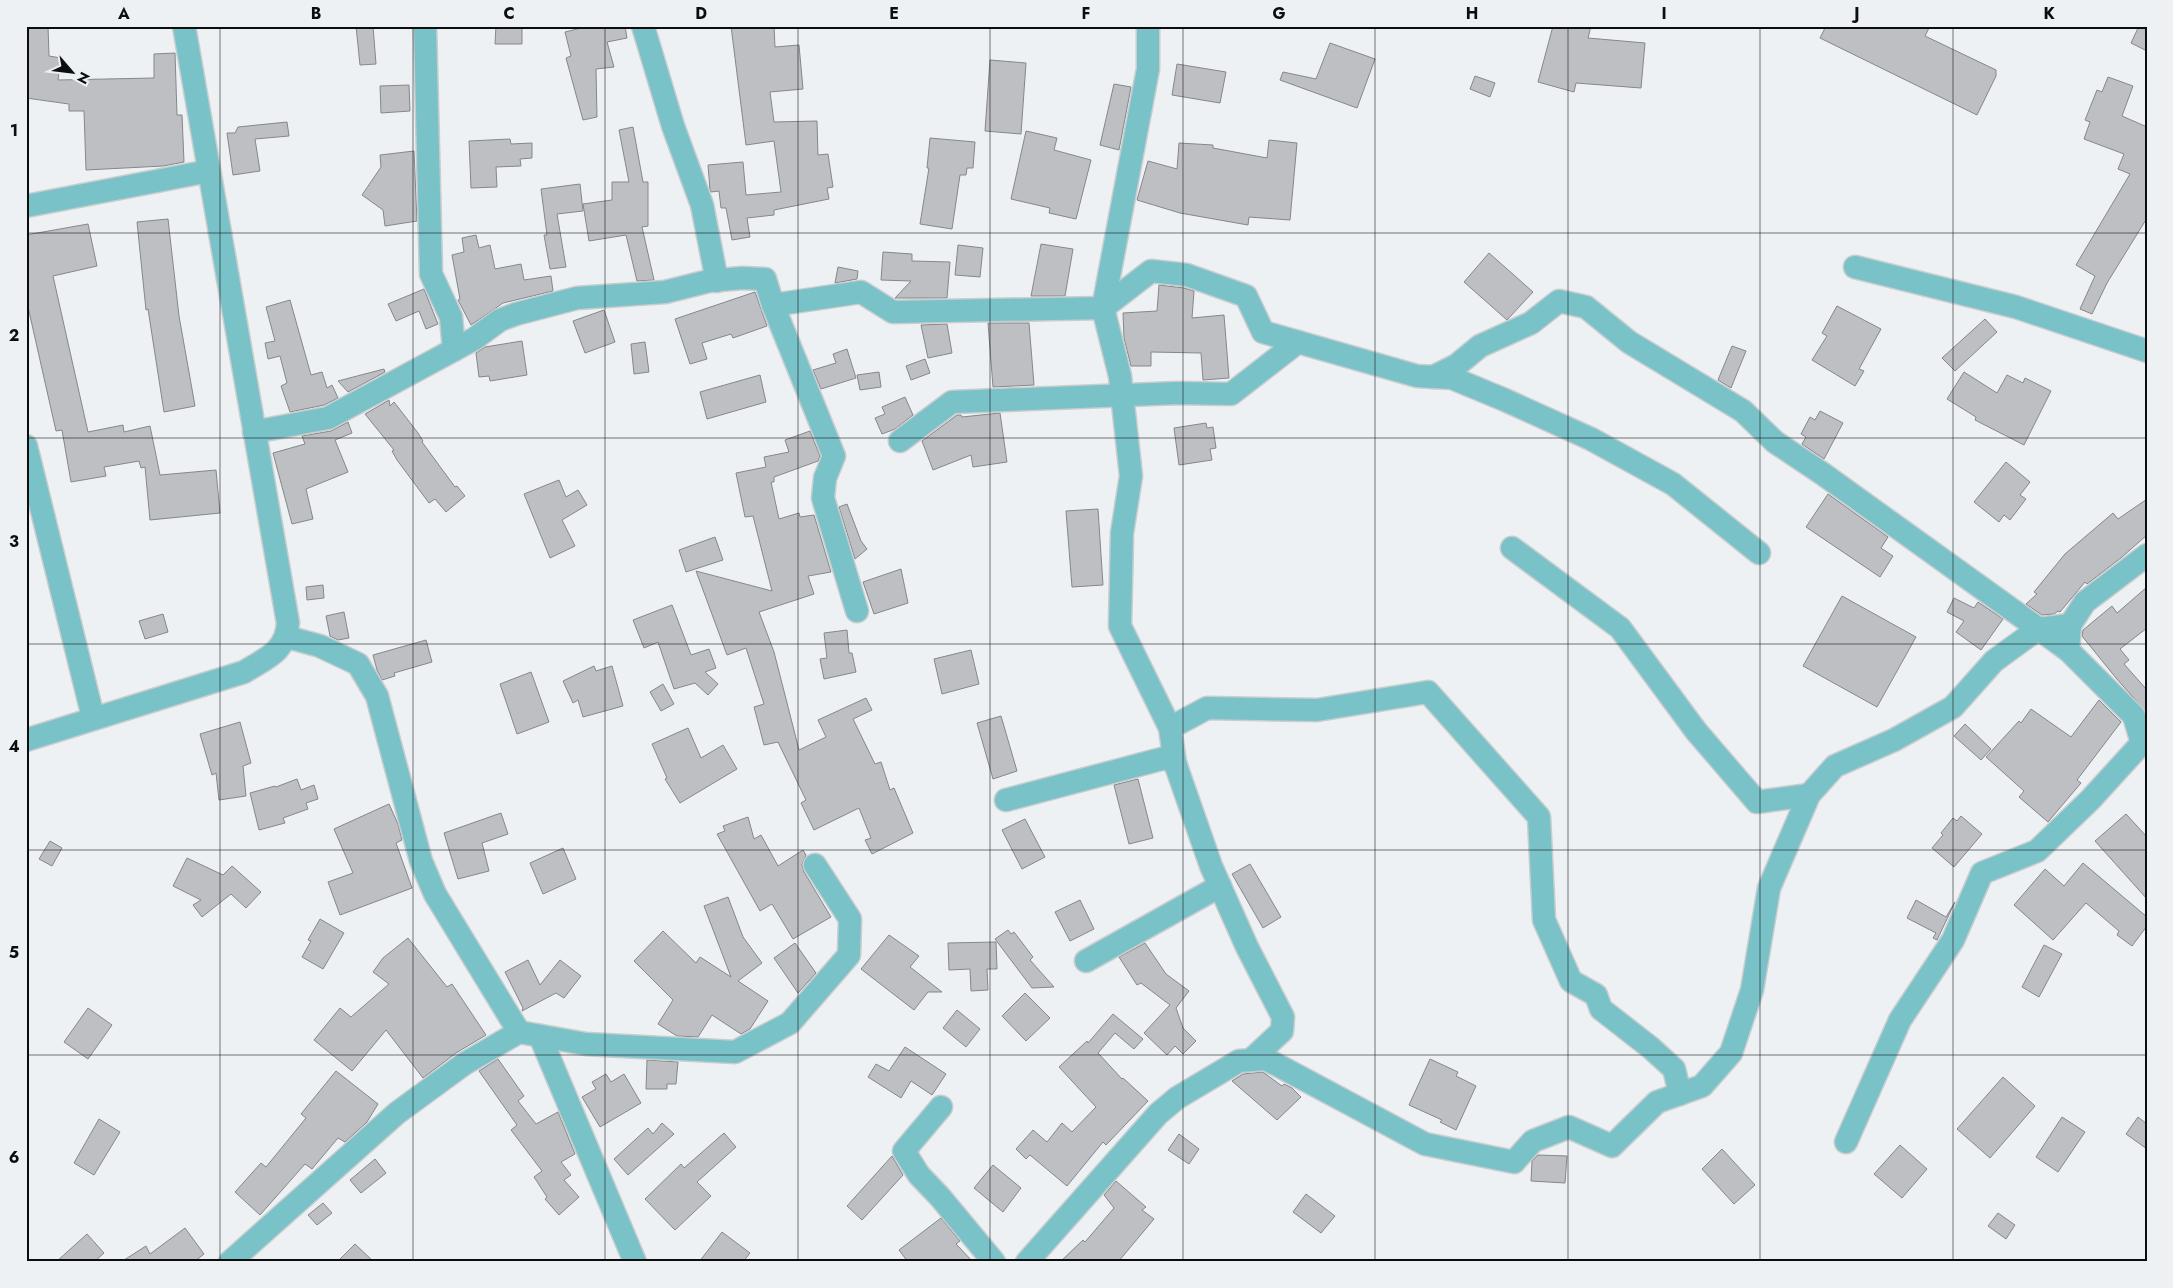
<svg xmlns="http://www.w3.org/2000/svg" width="2173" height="1288" font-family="Jost,sans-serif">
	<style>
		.building { fill: #bebfc3; stroke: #85878b }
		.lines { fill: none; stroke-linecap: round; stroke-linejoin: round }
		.minor-casing { stroke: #c9cdcf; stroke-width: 25 }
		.minor { stroke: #78c2c8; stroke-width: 22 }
		.grid { fill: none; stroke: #0c0d0e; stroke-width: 1; stroke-opacity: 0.55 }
		.neatline { fill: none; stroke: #0c0d0e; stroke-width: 2 }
		.grid-label { font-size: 16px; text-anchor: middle; font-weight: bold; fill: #0c0d0e }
	</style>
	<rect width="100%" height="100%" fill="#edf1f4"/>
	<!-- building -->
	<g class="building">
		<polygon points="26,26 48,26 49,56 61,58 58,80 154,78 154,54 175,53 177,115 182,115 184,162 163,166 86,170 84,111 69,111 69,104 26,98"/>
		<polygon points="356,26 373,26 376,64 360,65"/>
		<polygon points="496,26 522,26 522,44 495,44"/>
		<polygon points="589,26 625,26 627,38 607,42 614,67 596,69 597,117 583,120 566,58 571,56 565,32"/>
		<polygon points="731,26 774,26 775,47 799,45 803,89 770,92 774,122 817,121 818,155 828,154 833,187 827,188 829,199 774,210 774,215 747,218 750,237 732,240 726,208 721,208 719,191 711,192 710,190 708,165 743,162 746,195 781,192 774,141 746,145"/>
		<polygon points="1553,26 1591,26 1588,38 1645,43 1641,88 1576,83 1574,92 1538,82"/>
		<polygon points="1826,26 1930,26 1925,36 1996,70 1996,76 1977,115 1820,38"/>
		<polygon points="2139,26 2147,26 2147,51 2131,43"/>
		<polygon points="1330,43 1375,59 1357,108 1280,80 1283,72 1316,79"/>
		<polygon points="990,60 1026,63 1021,134 985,131"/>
		<polygon points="1177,64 1226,72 1220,103 1172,95"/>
		<polygon points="1475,76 1495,83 1490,97 1470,89"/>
		<polygon points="2108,77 2133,86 2122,116 2147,127 2147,218 2107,283 2092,314 2080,309 2095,276 2076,265 2130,174 2118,169 2124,154 2084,139 2090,122 2085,120 2097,90 2102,92"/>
		<polygon points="1114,84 1131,87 1119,150 1100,145"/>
		<polygon points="409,85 410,111 381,113 380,86"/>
		<polygon points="287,122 289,136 255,139 260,171 233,175 227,133 235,133 238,127"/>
		<polygon points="633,127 643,182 648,182 648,226 642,227 654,280 637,281 626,235 589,241 583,204 612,200 612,182 629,182 619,130"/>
		<polygon points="1026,131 1057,138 1054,150 1091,160 1076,219 1049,213 1050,208 1011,199"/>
		<polygon points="930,138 975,142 973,168 967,168 966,175 960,175 952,229 920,224 929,168 927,168"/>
		<polygon points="510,139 511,144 532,143 532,158 520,159 521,166 496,167 497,187 471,188 469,141"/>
		<polygon points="1269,140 1297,143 1290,220 1249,217 1248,225 1180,213 1137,200 1148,161 1177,169 1179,143 1213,145 1213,148 1267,158"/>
		<polygon points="414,151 417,221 385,226 383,210 362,195 381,167 380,155"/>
		<polygon points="580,184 583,211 557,214 566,267 550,269 544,235 547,235 541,189"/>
		<polygon points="168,219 179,316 195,406 164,412 148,309 146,310 137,222"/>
		<polygon points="88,224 97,266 53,276 88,432 123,425 124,432 150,426 160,475 216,470 220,513 150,520 145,467 141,468 139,461 104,467 106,476 71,482 62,430 56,431 26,298 26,235"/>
		<polygon points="476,235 479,248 490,245 495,269 521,264 524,280 551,276 553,291 503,303 471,325 458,300 460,299 452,255 464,252 462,238"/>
		<polygon points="1041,244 1073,249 1065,296 1031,296"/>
		<polygon points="958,245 983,248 980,277 955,275"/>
		<polygon points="883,252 912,254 912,261 950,262 947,298 895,298 911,281 881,280"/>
		<polygon points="1489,253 1533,292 1507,320 1464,282"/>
		<polygon points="838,267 858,271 857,279 835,283"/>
		<polygon points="1159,285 1184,288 1194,291 1192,318 1224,315 1229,378 1203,380 1201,353 1151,352 1151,366 1131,366 1124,338 1123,313 1157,311"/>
		<polygon points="424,289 438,324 426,329 419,311 396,321 388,304"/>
		<polygon points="755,292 767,326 733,338 731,334 702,343 707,359 690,364 675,319"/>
		<polygon points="290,300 311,375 322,372 327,388 332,385 338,398 324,405 290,412 281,386 287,383 280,356 268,359 265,343 275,341 266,307"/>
		<polygon points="1837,306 1881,329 1859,369 1864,371 1855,386 1812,360 1827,336 1822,333"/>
		<polygon points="604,310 615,342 585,353 573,321"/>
		<polygon points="1985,319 1997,332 1955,371 1942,358"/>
		<polygon points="988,323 1029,323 1034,385 993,387"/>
		<polygon points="947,324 952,353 928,358 921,325"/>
		<polygon points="522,341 527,375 490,381 489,376 479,377 476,353 485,347"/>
		<polygon points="645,342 649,372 634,374 631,344"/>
		<polygon points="1732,346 1746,351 1731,388 1718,380"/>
		<polygon points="847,349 856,378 821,389 813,370 836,363 833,354"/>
		<polygon points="925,359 930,373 911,380 906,366"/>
		<polygon points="384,369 385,372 348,392 338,381"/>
		<polygon points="879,372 881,387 860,390 857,375"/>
		<polygon points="1964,372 1997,393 2007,375 2023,383 2025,378 2051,391 2024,445 1975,420 1976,417 1947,399"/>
		<polygon points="760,375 766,402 707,419 700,392"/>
		<polygon points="905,397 913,415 895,429 882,434 875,418 885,414 882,407"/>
		<polygon points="389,400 390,406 394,402 418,433 423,441 422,442 455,487 457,486 465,496 446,512 435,499 429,503 397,460 392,451 394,450 365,414"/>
		<polygon points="1820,411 1843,423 1824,459 1802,444 1806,437 1801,434 1810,417 1815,420"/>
		<polygon points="1000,413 1007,462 973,467 971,455 933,470 922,441 957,415 961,415 962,417"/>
		<polygon points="348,422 352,433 335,440 348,472 306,489 313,519 292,524 273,453 305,444 302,436 331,431"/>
		<polygon points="1206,423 1207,428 1213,427 1216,448 1210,449 1212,460 1179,465 1174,428"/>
		<polygon points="810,431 820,456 818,461 774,477 774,482 771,482 779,519 799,513 800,517 814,515 831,572 808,576 814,594 759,612 774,652 799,750 826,737 818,720 866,698 872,710 853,719 875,764 881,762 890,790 894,788 913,833 872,854 865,840 871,838 859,808 814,830 801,803 806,800 778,742 764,745 754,707 764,704 746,648 727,655 696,571 772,591 753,516 745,517 736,473 766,467 764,457 789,452 785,440"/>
		<polygon points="2006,462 2030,482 2020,495 2026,499 2010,520 2004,515 1999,522 1974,502"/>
		<polygon points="559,480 566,497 578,490 587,505 562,520 575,546 550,558 524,494"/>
		<polygon points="1828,494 1888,537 1881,548 1893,556 1880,577 1806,527"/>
		<polygon points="2147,499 2147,535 2122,557 2087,584 2085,582 2060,612 2058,611 2054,614 2042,615 2026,604 2037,594 2034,592 2065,554 2113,513 2118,519"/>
		<polygon points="847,504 861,541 867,549 855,559 839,507"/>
		<polygon points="1098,509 1103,585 1072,587 1066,511"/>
		<polygon points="715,537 723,560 686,572 679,550"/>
		<polygon points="901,569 908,603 874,614 863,582"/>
		<polygon points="323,585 324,598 307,600 306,587"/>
		<polygon points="2147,587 2147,628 2120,649 2129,660 2124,664 2147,690 2147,713 2116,678 2082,636 2083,630 2112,606 2117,613"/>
		<polygon points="1842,596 1916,637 1877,707 1803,666"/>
		<polygon points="1954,598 1974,608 1978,602 2003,619 1981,650 1956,632 1964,621 1947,612"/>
		<polygon points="672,605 691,655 709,649 716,668 705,672 718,684 708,695 695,683 674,689 658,642 644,648 633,620"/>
		<polygon points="344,612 349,638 338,640 330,636 326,616"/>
		<polygon points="163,614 168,632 145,639 139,621"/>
		<polygon points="847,630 849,653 852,653 856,672 824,679 820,659 827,658 824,633"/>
		<polygon points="426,640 432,662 394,673 395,676 382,680 377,670 373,655"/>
		<polygon points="971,650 979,684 942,694 934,659"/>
		<polygon points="594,666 596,671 612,666 623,706 583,717 578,700 573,703 563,681"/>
		<polygon points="531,672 549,722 517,734 500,684"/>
		<polygon points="663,684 674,704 661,711 650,692"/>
		<polygon points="2099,700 2121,722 2077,780 2081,783 2048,822 2019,797 2024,791 1986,757 2019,721 2021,723 2031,709 2071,737"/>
		<polygon points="1001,716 1017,771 993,779 977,723"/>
		<polygon points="240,722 251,763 243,766 246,796 219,800 216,773 212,775 200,734"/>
		<polygon points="1965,724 1991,749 1981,760 1954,736"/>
		<polygon points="688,728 701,758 723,745 737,769 680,803 665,779 667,778 652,744"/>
		<polygon points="297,779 301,790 314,785 318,799 306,803 308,809 283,818 285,823 259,830 250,793 275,786 276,787"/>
		<polygon points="1138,779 1153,838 1129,844 1114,785"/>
		<polygon points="389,804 398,824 402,840 396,843 412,888 340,915 328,882 353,873 334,829"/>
		<polygon points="501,813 508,834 482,843 489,871 458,879 444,833"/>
		<polygon points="2126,814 2147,837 2147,899 2095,841"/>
		<polygon points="1961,816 1982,834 1954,867 1932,848 1943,835 1941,833 1953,818 1957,821"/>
		<polygon points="748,817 754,839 761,835 778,866 803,850 806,855 802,865 804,872 831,917 793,939 772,904 760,911 717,834 725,831 723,826"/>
		<polygon points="1025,819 1045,857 1022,869 1002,830"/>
		<polygon points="50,841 62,848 52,866 39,859"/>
		<polygon points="563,848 576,879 543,894 530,863"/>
		<polygon points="187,858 223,875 232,866 261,892 246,908 231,894 202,917 193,905 201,900 173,886"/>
		<polygon points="2083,863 2147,917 2147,926 2132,946 2117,935 2119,931 2086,903 2053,940 2014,905 2045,869 2064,886"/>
		<polygon points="1250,864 1281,917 1263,928 1232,874"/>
		<polygon points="728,897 743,937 762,963 738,981 768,1001 750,1029 741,1034 712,1015 698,1037 677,1036 658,1024 673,1000 634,961 663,931 696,963 700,957 731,977 704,906"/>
		<polygon points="1080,900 1094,929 1070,941 1055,912"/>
		<polygon points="1916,900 1946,917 1955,902 1937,940 1933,938 1936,933 1907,918"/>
		<polygon points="320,919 344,933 323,969 302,957 311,941 308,940"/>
		<polygon points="1008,930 1011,934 1014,932 1033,957 1030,960 1054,987 1032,988 995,939"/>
		<polygon points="889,935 919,956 910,967 942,992 928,992 914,1010 861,969"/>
		<polygon points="408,938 447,987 452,984 486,1035 456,1053 423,1078 386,1030 352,1071 314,1040 340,1008 351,1017 389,984 373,972 383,958"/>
		<polygon points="996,942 997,969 987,969 988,990 971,991 970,969 949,970 948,943"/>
		<polygon points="795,943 816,973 798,993 774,958"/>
		<polygon points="1145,943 1166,974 1189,991 1176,1008 1183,1028 1196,1041 1183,1054 1175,1046 1167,1055 1144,1033 1170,1005 1141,983 1137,985 1119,957"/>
		<polygon points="2044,945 2062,954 2039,997 2022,987"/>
		<polygon points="528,960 540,985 560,960 581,976 564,998 556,993 522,1011 523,1008 505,972"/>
		<polygon points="1025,993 1050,1018 1026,1041 1002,1016"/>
		<polygon points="88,1008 112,1025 88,1059 64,1042"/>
		<polygon points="957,1010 980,1029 966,1047 943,1028"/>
		<polygon points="1113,1014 1143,1039 1134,1049 1115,1033 1098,1053 1122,1079 1123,1078 1148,1101 1106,1145 1103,1142 1067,1186 1030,1155 1026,1159 1016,1149 1033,1130 1047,1142 1062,1123 1072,1132 1096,1107 1059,1067 1087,1041 1088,1043"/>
		<polygon points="905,1047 946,1074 932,1095 911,1081 901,1098 868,1077 876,1064 889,1071"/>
		<polygon points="498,1059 524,1096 518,1101 536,1124 558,1112 575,1154 561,1162 571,1175 564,1180 579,1197 559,1215 545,1199 547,1197 534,1177 542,1171 511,1130 517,1125 479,1071"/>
		<polygon points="1430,1059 1458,1072 1456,1076 1476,1086 1456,1130 1440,1122 1442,1120 1409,1105"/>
		<polygon points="647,1060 678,1062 676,1084 667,1084 667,1089 646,1089"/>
		<polygon points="336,1071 378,1104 367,1122 345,1142 338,1138 312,1169 305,1164 260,1215 235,1192 261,1163 266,1167 306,1118 301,1114"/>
		<polygon points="1263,1072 1282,1086 1284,1084 1292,1088 1301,1097 1277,1120 1232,1081 1243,1074"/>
		<polygon points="606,1074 611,1082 624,1074 641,1103 600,1127 582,1097 596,1089 592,1082"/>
		<polygon points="2003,1077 2035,1106 1990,1158 1957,1129"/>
		<polygon points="2062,1117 2085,1132 2058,1172 2036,1157"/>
		<polygon points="2138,1117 2147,1124 2147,1149 2126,1134"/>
		<polygon points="99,1119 120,1132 94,1175 74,1163"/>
		<polygon points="662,1123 674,1134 628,1175 614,1159 648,1128 653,1134"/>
		<polygon points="724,1133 736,1147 697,1182 711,1196 675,1230 645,1199 681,1164 684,1168"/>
		<polygon points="1179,1134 1199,1149 1189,1164 1168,1150"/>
		<polygon points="1900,1145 1927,1169 1902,1198 1874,1174"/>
		<polygon points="1722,1149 1755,1185 1734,1204 1702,1169"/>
		<polygon points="1538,1155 1567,1156 1565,1183 1531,1181 1532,1161"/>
		<polygon points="892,1156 903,1175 862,1220 847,1206"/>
		<polygon points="375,1159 386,1173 361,1193 350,1180"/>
		<polygon points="993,1165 1021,1188 1003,1212 974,1188"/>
		<polygon points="1116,1181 1146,1207 1142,1210 1154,1219 1118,1262 1060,1262 1083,1240 1085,1242 1114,1208 1104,1195"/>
		<polygon points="1306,1194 1335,1216 1321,1233 1293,1212"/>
		<polygon points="323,1203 332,1213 317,1225 308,1215"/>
		<polygon points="1998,1213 2015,1225 2006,1239 1988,1226"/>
		<polygon points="941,1218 960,1241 956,1244 973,1262 908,1262 899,1250"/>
		<polygon points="185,1228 204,1254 194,1262 121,1262 146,1246 150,1254"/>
		<polygon points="722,1232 750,1253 743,1262 699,1262"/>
		<polygon points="87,1234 104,1253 94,1262 56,1262"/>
		<polygon points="355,1244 374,1262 337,1262"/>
	</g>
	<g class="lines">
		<!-- minor casing -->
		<g class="minor-casing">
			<g id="minor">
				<polyline points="425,26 431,274 451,317 454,350"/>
				<polyline points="643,26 673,126 702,205 717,281"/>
				<polyline points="1148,26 1148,69 1103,308 1120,376 1131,476 1122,533 1120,626 1170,728 1175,763"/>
				<polyline points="26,206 209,171"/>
				<polyline points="1855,267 2016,307 2147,351"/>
				<polyline points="773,305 861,292 893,312 1103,308 1151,271 1187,275 1246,296 1263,332 1417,376 1452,378 1505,400 1591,439 1673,484 1759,553"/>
				<polyline points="1433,377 1457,365 1480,346 1531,323 1559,301 1586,307 1629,342 1743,411 1775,442 1823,474 2068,650"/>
				<polyline points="254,432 328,418 474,339 500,320 516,314 577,298 665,292 709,281 742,278 765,279 773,305 834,456 825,478 823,498 857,611"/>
				<polyline points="900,441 952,402 1178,393 1231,394 1298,342"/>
				<polyline points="26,446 93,717"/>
				<polyline points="1512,548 1620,628 1696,731 1757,802 1809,795"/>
				<polyline points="287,637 320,646 358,664 377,696 421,861 435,894 519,1032"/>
				<polyline points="1170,728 1207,708 1317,710 1428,692 1539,817 1544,920 1571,981 1596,995 1601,1009 1651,1048 1674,1069 1680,1094"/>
				<path d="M26,740L244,672C266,658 286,652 288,623L184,26"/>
				<polyline points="1006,800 1165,758 1175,763 1211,866 1247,947 1283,1017 1282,1031 1251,1060"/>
				<polyline points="1086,961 1220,886"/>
				<polyline points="540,1036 635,1262"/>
				<polyline points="941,1107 904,1151 919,1175 940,1197 994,1262"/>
				<polyline points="1846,1142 1900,1020 1953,940 1982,873 2037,851 2090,800 2142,743 2134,716 2068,650 2070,625 2085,602 2147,555"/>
				<polyline points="230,1262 397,1113 464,1064 519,1032 586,1044 735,1052 790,1023 849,955 850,919 815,865"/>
				<polyline points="1027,1262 1158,1114 1177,1098 1239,1061 1266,1059 1425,1144 1514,1162 1533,1141 1569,1127 1612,1146 1657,1102 1702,1086 1731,1053 1752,990 1769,888 1809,795 1835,766 1894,740 1953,707 1994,661 2038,629 2070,625"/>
			</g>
		</g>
		<!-- minor -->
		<use href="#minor" class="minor"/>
	</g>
	<!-- grid -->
	<path class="grid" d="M220,26V1262M413,26V1262M605,26V1262M798,26V1262M990,26V1262M1183,26V1262M1375,26V1262M1568,26V1262M1760,26V1262M1953,26V1262M26,233H2147M26,438H2147M26,644H2147M26,850H2147M26,1055H2147"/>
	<!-- border -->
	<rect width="2173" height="1288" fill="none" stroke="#edf1f4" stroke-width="55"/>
	<!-- north arrow -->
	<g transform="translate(72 72) rotate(118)" stroke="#edf1f4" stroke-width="4" paint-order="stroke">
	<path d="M0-4L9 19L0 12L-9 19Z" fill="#0c0d0e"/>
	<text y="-8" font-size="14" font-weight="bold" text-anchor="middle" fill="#0c0d0e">N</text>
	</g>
	<rect x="28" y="28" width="2118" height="1232" class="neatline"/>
	<g class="grid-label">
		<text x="124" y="19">A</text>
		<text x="316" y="19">B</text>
		<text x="509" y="19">C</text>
		<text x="701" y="19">D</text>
		<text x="894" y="19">E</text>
		<text x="1086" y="19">F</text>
		<text x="1279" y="19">G</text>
		<text x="1472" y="19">H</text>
		<text x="1664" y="19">I</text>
		<text x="1857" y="19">J</text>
		<text x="2049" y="19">K</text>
		<text x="14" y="136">1</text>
		<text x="14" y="341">2</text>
		<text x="14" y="547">3</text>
		<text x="14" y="752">4</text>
		<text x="14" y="958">5</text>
		<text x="14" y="1163">6</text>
	</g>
</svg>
